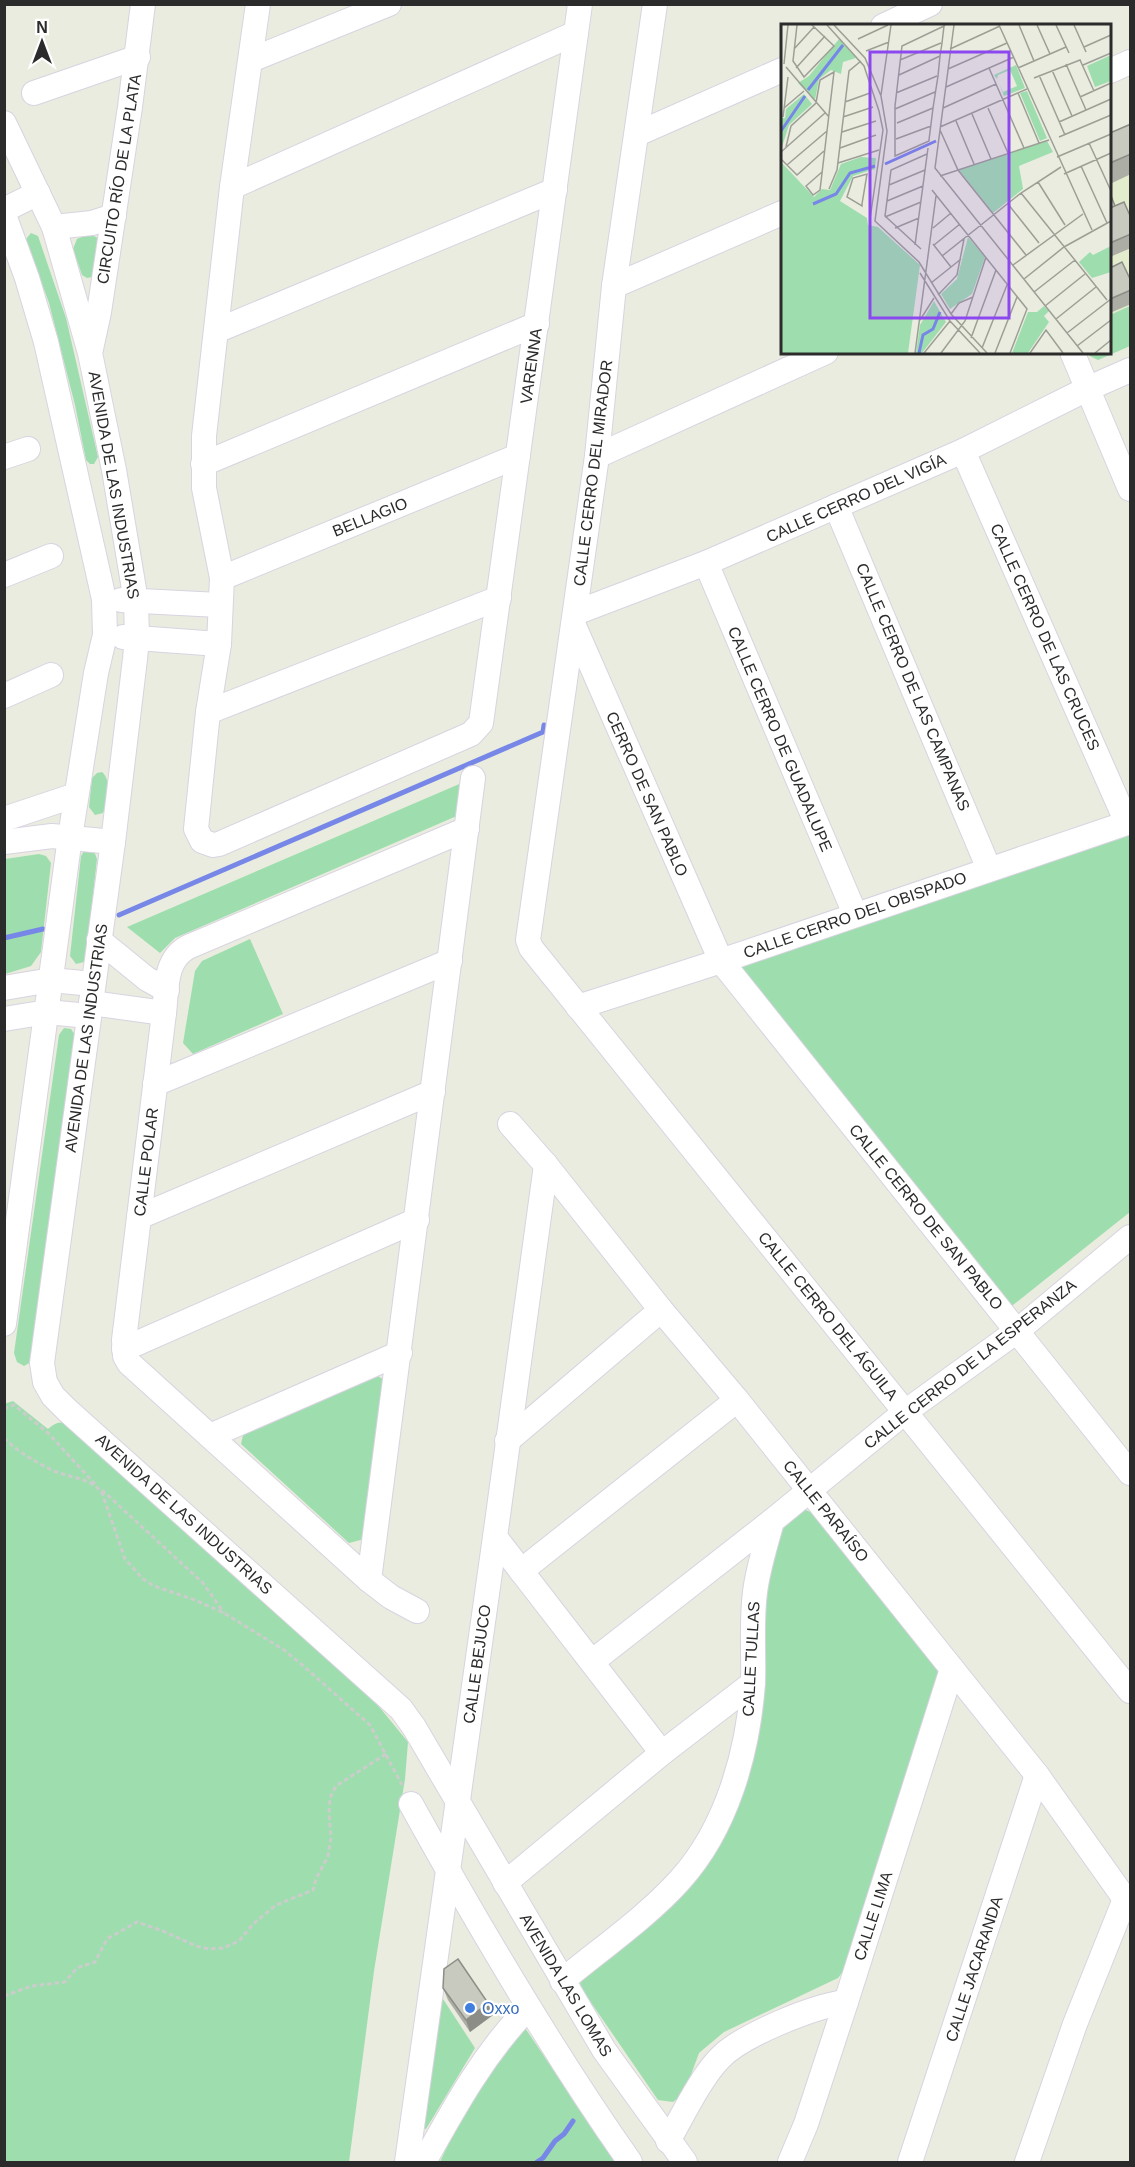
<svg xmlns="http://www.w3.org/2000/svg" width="1135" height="2167" font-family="Arial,sans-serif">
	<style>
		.education { fill: #e4ecce }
		.green { fill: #9edeae }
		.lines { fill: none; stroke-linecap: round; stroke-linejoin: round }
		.stream { stroke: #7787e7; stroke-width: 5 }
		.minor-casing { stroke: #d9d3e2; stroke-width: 26 }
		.path { stroke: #ccc; stroke-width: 3; stroke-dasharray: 4.5 3; stroke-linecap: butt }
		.minor { stroke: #fff; stroke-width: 24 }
		.wall { fill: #acaea5 }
		.shaded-wall { fill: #8c8d86 }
		.building { fill: #c8cac0; stroke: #8c8d86; stroke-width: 1.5 }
		.shop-dot { fill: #3f7fe0; stroke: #fff; stroke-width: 2 }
		.labels { text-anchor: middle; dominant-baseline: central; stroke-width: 4.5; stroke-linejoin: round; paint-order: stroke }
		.street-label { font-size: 16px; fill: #2b2b2b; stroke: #fff }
		.shop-label { font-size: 16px; fill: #366cbe; stroke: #fff; text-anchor: start }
		.inset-river { fill: none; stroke: #7787e7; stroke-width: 3 }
		.inset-road { fill: none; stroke: #9d9f96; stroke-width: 1.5 }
		.view { fill: #8c48ee; fill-opacity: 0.15; stroke: #8c48ee; stroke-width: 3 }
		.inset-edge { fill: none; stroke: #2b2b2b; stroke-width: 3 }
	</style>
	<rect width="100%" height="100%" fill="#e9ecde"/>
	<!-- education -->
	<polygon class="education" points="1130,131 1130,346 1098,360 1090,356 1088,353 1110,352 1110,141"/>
	<!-- green -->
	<g class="green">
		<polygon points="31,233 38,236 66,318 98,457 94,464 90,464 86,460 75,405 49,303 26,239"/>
		<polygon points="89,234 98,238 92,277 87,278 82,275 73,249 77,239"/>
		<polygon points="1130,306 1130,346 1098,360 1090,356 1088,353 1110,352 1110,315"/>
		<path d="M102,772C112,780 108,803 103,813L95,815L89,807L92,778L97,773Z"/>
		<polygon points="464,782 459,815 175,938 160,953 127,927"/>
		<polygon points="1130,824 1130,1212 1008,1309 729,958"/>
		<polygon points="84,851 94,851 97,859 86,957 84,962 76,964 70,956 81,856"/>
		<polygon points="39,854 46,856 51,863 41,952 31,966 5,974 5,859"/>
		<polygon points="250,939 283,1014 193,1054 183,1043 195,971 202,961"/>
		<polygon points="64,1028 71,1029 75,1035 31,1362 24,1366 17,1362 14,1353 59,1035"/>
		<polygon points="376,1375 386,1381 368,1538 349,1543 241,1444 244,1431"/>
		<path d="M13,1401L48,1429C55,1423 59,1421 68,1424L376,1703L408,1742L405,1779L374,1971L349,2162H5L4,1404Z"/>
		<polygon points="806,1510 815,1514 939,1670 844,1970 838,1978 724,2032 699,2053 684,2094 673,2102 658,2100 581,1988 579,1974 669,1897 762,1712 766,1664 764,1589 785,1523 795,1512"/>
		<polygon points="441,1996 475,2048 426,2129 423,2128"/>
		<path d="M525,2028L616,2162H440C460,2119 490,2060 525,2028Z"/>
	</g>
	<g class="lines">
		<!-- stream -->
		<g class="stream">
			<polyline points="119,915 543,732 544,725"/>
			<polyline points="4,938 43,929"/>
			<polyline points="537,2162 543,2158 555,2141 564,2134 573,2121"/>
		</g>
		<!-- minor casing -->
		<g class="minor-casing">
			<g id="minor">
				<polyline points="258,4 232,187 204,436 204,488 222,578 219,644 208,712 196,829 202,841 213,845 219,844 471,734 481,723 580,4"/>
				<polyline points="655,4 614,286 597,456 528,940 531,948 1130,1691"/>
				<polyline points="883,26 930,4"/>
				<polyline points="251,60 389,4"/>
				<polyline points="1110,71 1130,62"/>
				<polyline points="34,93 138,57"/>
				<polyline points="4,123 54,227 90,353 114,470 136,601 137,638 135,659 113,842 42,1363 45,1382 53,1396 67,1410 401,1709 414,1727 604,2050 685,2162"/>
				<polyline points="637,134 782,70"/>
				<polyline points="232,187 576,33"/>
				<polyline points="4,210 38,193"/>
				<polyline points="4,215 27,278 46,342 104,599 105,635 96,673 70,837 4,1324"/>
				<polyline points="54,227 92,223 114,216"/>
				<polyline points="614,286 782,213"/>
				<polyline points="216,331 555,190"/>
				<polyline points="91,349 99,312 130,107 143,4"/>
				<polyline points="1072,352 1130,489"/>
				<polyline points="963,451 1127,823"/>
				<polyline points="597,456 826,352"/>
				<polyline points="4,457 28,449"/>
				<polyline points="203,464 537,324"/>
				<polyline points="836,506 989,869"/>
				<polyline points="706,563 855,914"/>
				<polyline points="4,575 51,556"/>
				<polyline points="222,578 518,456"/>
				<polyline points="121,600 219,605"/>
				<polyline points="575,613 706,563 963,451 1087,389 1130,370"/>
				<polyline points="574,626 721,961 1130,1473"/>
				<polyline points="123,637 219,644"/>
				<polyline points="4,696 51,675"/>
				<polyline points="208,712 499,598"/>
				<polyline points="4,819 76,795"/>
				<polyline points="4,842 52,836 113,842"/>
				<polyline points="99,940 147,979 167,990"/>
				<polyline points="4,988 51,980 93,984"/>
				<polyline points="91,1003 164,1013"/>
				<polyline points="578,1007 721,961 1130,822"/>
				<polyline points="4,1019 47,1012 89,1016"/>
				<polyline points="155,1084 450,961"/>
				<polyline points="510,1124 546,1165 661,1310 737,1400 1037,1775 1130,1906"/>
				<polyline points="139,1217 433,1092"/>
				<polyline points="124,1349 417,1220"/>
				<polyline points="210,1436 400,1353"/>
				<polyline points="507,1441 661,1310"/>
				<polyline points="495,1537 662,1753"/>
				<polyline points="521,1571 737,1400"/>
				<polyline points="369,1580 473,778"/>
				<path d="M417,1611L391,1597L369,1580L129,1363L125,1356L124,1340L164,1013C167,989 164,960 188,947L467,829"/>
				<polyline points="593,1661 772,1521 905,1412 1017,1331 1130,1237"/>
				<path d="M411,1804C479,1927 550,2048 630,2162"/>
				<polyline points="505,1883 662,1753 753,1683"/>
				<path d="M562,1981C599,1950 648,1916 680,1880C727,1828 748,1752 753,1683C754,1652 751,1622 755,1592C758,1568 766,1544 772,1521"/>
				<path d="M668,2141C682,2117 701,2077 720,2058C742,2035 814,2006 846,2002"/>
				<polyline points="407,2162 495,1537 546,1165"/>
				<path d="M424,2162C454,2108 484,2053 528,2008"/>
				<polyline points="790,2162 806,2124 846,2002 952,1669"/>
				<polyline points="910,2162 1037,1775"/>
				<polyline points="1027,2162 1075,2024 1125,1899"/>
			</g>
		</g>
		<!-- path -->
		<g class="path">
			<polyline points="4,1409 14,1405 48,1433 95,1484"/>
			<path d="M4,1438C18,1452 34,1461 52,1470C69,1478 90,1477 102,1493L125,1559L143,1579L154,1586L195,1600L224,1613L284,1650L300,1663L370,1725L402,1785"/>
			<polyline points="102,1490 203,1583 224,1613"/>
			<polyline points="4,1996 32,1986 65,1982 77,1968 95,1962 107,1939 137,1922 163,1931 196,1946 209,1949 223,1948 239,1941 253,1924 276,1905 313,1890 316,1879 328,1856 331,1838 329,1813 330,1798 336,1786 386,1754"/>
		</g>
		<!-- minor -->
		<use href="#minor" class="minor"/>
	</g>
	<!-- wall -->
	<g class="wall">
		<polygon points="1131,124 1131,174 1110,184 1110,133"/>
		<polygon points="1110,193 1115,206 1131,218 1131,248 1110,257"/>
		<polygon points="1110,268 1131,281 1131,304 1110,313"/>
		<polygon points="443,1988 488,2003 493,2015 470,2032 448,2000"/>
	</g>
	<!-- shaded-wall -->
	<polygon class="shaded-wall" points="488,2003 493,2015 470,2032 466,2020"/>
	<!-- building -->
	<g class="building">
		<polygon points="1131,124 1131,154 1110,163 1110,133"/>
		<polygon points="1110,193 1115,206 1110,208"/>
		<polygon points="1124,202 1131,218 1131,234 1110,243 1110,208"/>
		<polygon points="1122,262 1131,281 1131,290 1110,299 1110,268"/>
		<polygon points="458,1959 488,2003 466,2020 443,1988 444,1969"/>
	</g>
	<!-- markers -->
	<circle class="shop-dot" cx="470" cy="2008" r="6"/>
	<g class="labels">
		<!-- street labels -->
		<g class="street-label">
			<text transform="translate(119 179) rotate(-81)">CIRCUITO RÍO DE LA PLATA</text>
			<text transform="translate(531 366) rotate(-82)">VARENNA</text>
			<text transform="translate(593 473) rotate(-83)">CALLE CERRO DEL MIRADOR</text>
			<text transform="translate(114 485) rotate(80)">AVENIDA DE LAS INDUSTRIAS</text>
			<text transform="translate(856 498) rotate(-24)">CALLE CERRO DEL VIGÍA</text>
			<text transform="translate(370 517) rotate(-22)">BELLAGIO</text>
			<text transform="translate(1045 637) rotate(66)">CALLE CERRO DE LAS CRUCES</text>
			<text transform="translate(913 687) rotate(67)">CALLE CERRO DE LAS CAMPANAS</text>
			<text transform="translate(780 739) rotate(67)">CALLE CERRO DE GUADALUPE</text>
			<text transform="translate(647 794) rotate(66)">CERRO DE SAN PABLO</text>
			<text transform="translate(855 915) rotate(-19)">CALLE CERRO DEL OBISPADO</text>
			<text transform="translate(86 1038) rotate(-82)">AVENIDA DE LAS INDUSTRIAS</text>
			<text transform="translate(146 1162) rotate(-83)">CALLE POLAR</text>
			<text transform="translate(926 1217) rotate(51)">CALLE CERRO DE SAN PABLO</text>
			<text transform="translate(828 1316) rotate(51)">CALLE CERRO DEL ÁGUILA</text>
			<text transform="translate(970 1364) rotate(-38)">CALLE CERRO DE LA ESPERANZA</text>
			<text transform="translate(826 1511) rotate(51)">CALLE PARAÍSO</text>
			<text transform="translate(184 1514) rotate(42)">AVENIDA DE LAS INDUSTRIAS</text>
			<text transform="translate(751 1659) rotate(-87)">CALLE TULLAS</text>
			<text transform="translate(477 1664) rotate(-82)">CALLE BEJUCO</text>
			<text transform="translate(873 1916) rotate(-72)">CALLE LIMA</text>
			<text transform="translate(974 1969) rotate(-72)">CALLE JACARANDA</text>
			<text transform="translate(566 1985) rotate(59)">AVENIDA LAS LOMAS</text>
		</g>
		<!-- shop labels -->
		<g class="shop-label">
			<text x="482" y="2008">Oxxo</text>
		</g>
	</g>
	<!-- overview -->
	<g transform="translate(781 24)">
		<rect width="330" height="330" fill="#e9ecde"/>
		<path d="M58,15L75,34L62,38L60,50L50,46L38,55L34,76L17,59L28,52ZM330,31V57L314,63L306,42ZM235,41L244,64L223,72L218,59L222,68L236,62L229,46L217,51L216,55L213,51ZM246,67L266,114L259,117L239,69ZM23,70L31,80L8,101L0,126V94H4L5,85ZM266,117L272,128L238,142L242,165L212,189L178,146ZM80,133L95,134L94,145L72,152L59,177L86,194L87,201L97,203L139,241L127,329H0V138L33,173L41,165L49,166L60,140ZM187,213L204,233L191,270L169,285L160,270L176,255ZM330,222V248L311,254L298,238L309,228L312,231ZM153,277L165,298L141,329H135L139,301ZM263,282L268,287L263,292L268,298L247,329H231L247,288H256Z" fill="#9edeae"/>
		<path class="inset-river" d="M27,66L62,21M0,107L24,72M104,140L155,117M32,180L55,170L69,149L94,142M138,329L142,311L152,305L159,288"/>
		<path class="inset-road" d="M16,1L12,37L23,53L53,22L31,1M46,1L83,42L98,87L102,106L89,195M53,1L84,34L100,72L106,107L94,197L138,238L170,290L206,329M173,1L154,144L302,329M218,1L311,206M238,1L253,37M256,1L269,30M275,1L288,29M293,1L305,28M163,2L121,22L114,82V132L148,117V116L152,84L157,52L159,32L161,19L163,2L164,1M77,15L107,1M303,23L330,11M13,25L33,3M169,25L219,2M85,27L108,18M119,36L160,19M3,40L7,1M285,40L305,86M302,41L330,29M5,43L48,93M15,44L44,12M208,44L243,124M237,44L285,23M167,45L226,19M271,46L291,92M118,51L159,32M258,51L284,111M253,54L299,36L313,67M165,63L233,33M115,69L156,52M237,69L258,119M100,71L110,1M299,73L330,59M64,78L89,69M3,84L23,67M162,84L215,60M207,84L227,129M114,85L154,68M191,90L210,135M2,93L7,53M62,93L92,83M175,97L193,140M278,98L330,75M116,99L152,84M159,103L246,65M159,106L177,146L245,231M61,108L95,97M278,113L330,91M115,115L150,102M308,119L330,167M5,123L10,102L35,79L39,56L53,48L39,166L32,171L25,162L41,148M59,124L95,111M0,128L44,89M276,133L330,110M0,135L16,151L43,127M57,139L98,126M6,141L46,107M300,142L326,199M86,150L81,180V182L66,173L72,154ZM283,150L330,129M159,152L268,116M257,158L284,201M108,161L144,146M48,165L56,146L68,47L80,37M151,166L246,285L229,329M240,169L326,276M106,177L142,162M227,180L258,219M104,193L140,178M114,204L138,194M152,204L170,189M152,220L170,243M134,221L147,124M153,221L179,200M140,225L104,192L110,146L146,130M161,232L240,169L280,143M232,241L302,190M139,249L169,297L199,329M243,255L283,223L330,197M150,259L180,235M253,268L294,236M157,271L176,251L183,215M264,282L304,250M170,290L178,279L192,273M275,295L315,263M139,296L153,274M286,309L330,275M190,314L215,246M296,322L330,296M201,324L226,261M134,329L155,172M143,329L169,297M160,329L184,297L205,233M214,329L236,273M249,329L265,306L282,329M314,329L330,316"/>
		<path class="view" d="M89,28H228V294H89Z"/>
		<rect width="330" height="330" class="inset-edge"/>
	</g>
	<!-- border -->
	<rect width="1135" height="2167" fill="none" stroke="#2b2b2b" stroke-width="12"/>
	<!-- north arrow -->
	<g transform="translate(42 42)" stroke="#ffffff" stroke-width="4.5" paint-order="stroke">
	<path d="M0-4.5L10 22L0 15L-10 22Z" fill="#2b2b2b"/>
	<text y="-9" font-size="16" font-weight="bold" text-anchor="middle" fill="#2b2b2b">N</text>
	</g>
</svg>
